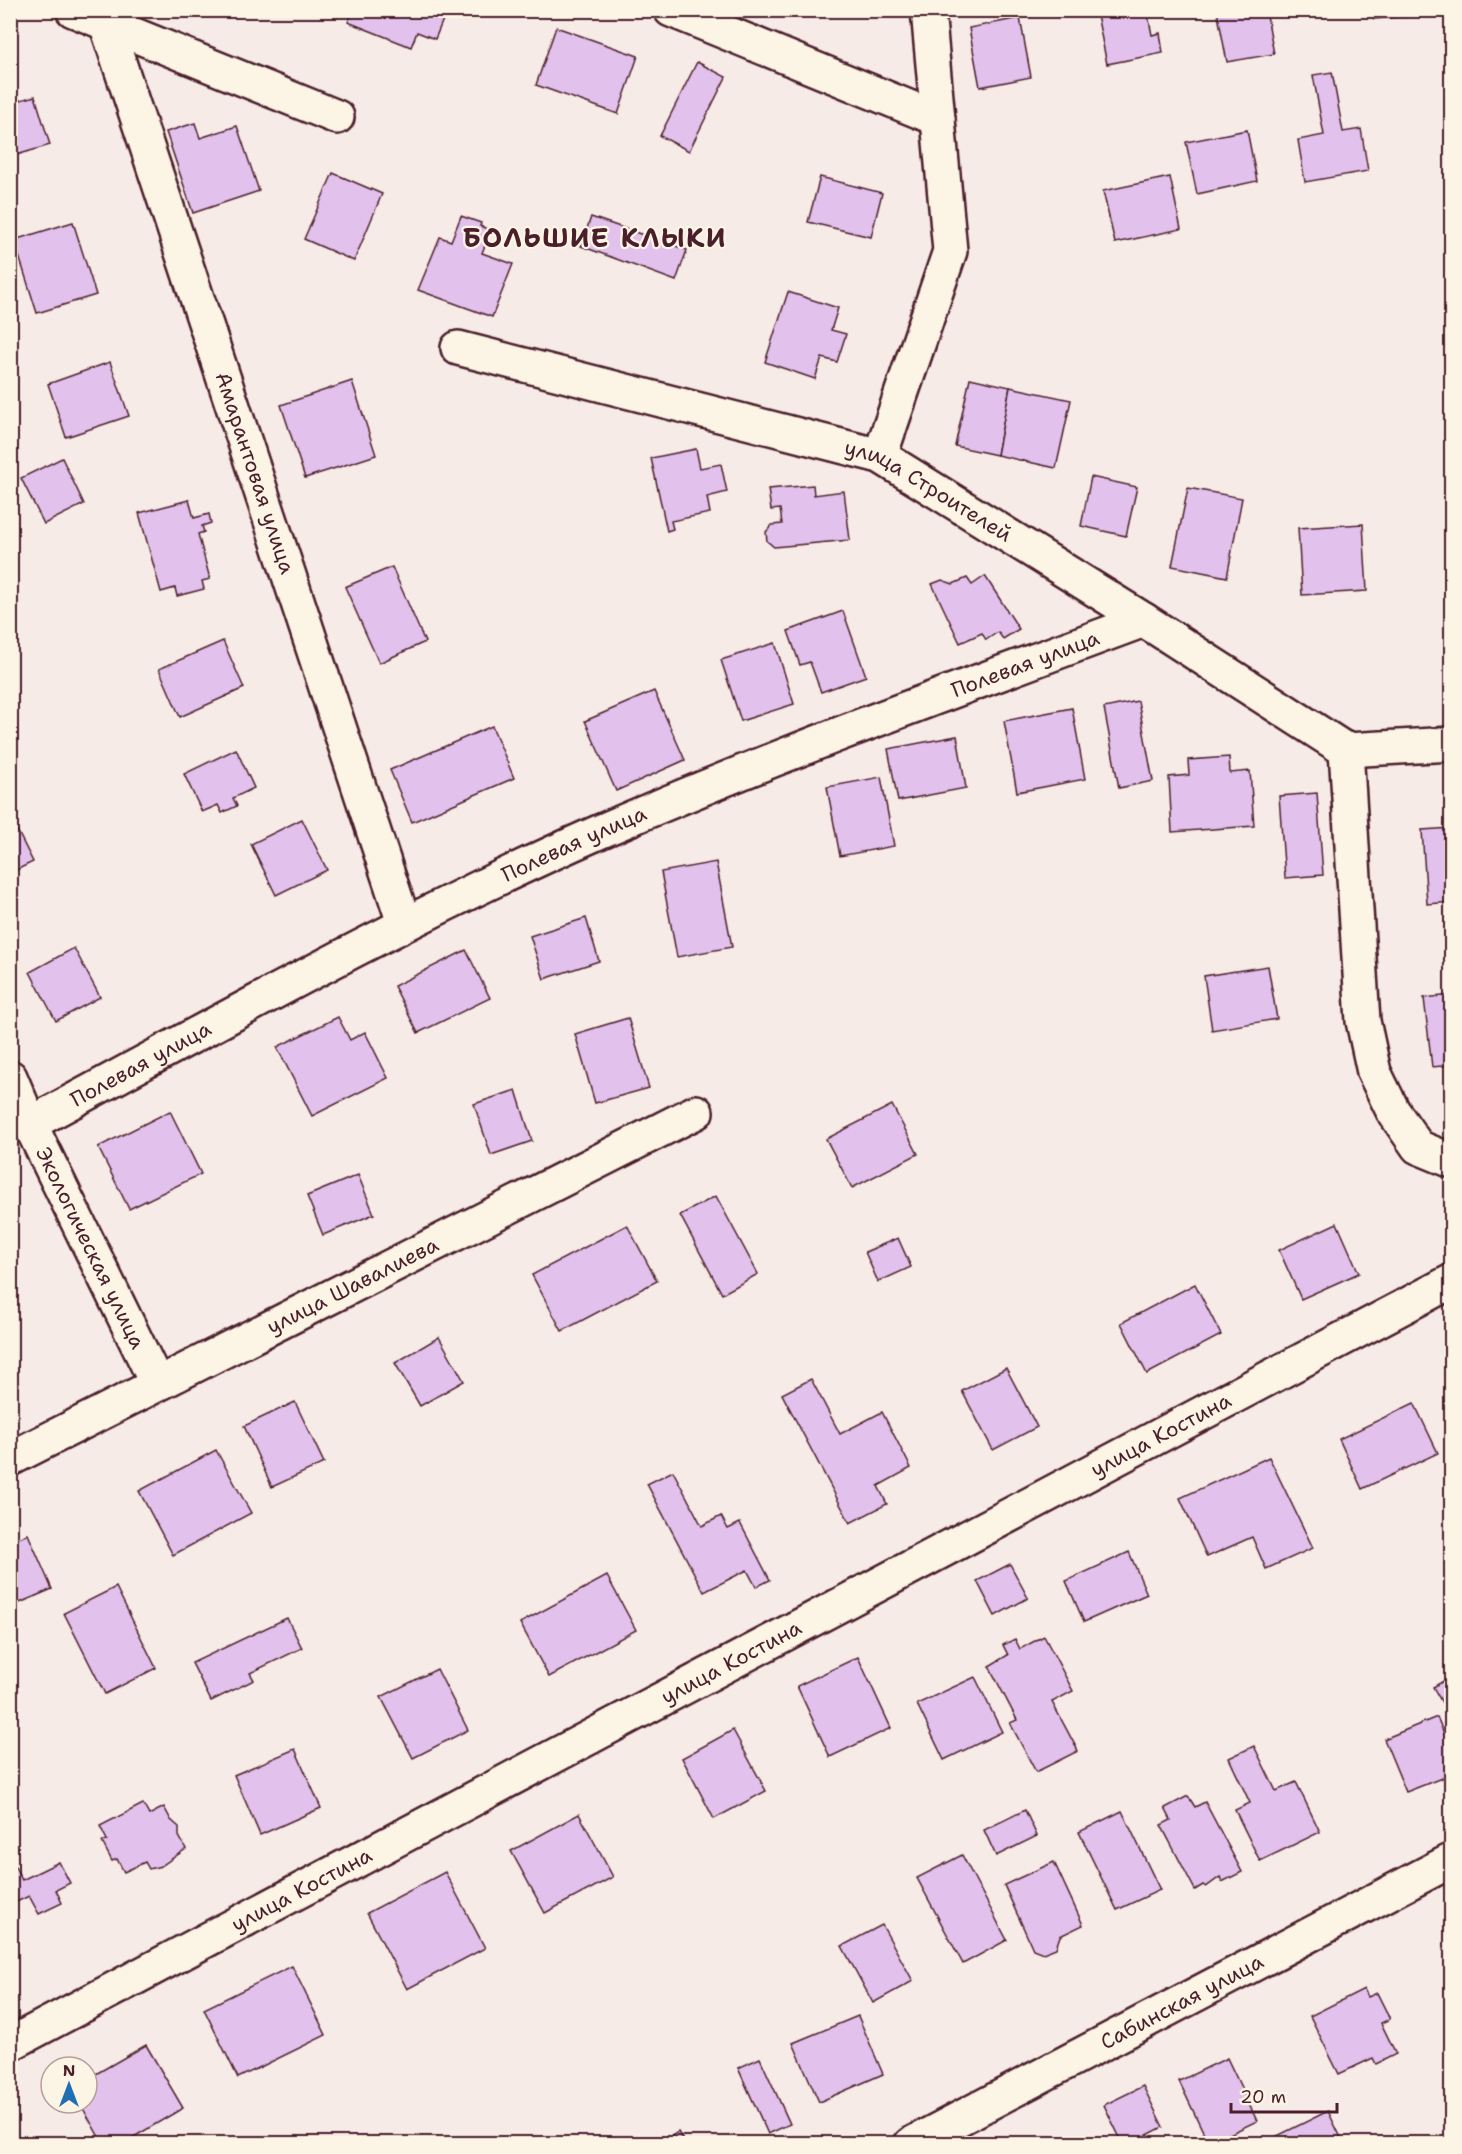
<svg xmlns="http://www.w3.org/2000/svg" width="1462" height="2154" font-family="'Shantell Sans',sans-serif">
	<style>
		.building { fill: #e2c1ed; stroke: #4a1f2b; stroke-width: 1.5 }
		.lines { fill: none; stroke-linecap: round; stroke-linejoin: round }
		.minor-casing { stroke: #4a1f2b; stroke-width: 38 }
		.minor { stroke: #fcf5e5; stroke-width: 33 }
		.labels { text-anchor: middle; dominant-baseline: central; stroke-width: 4.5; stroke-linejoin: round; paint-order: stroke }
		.street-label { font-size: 21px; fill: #4a1f2b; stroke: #fcf5e5 }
		.district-label { font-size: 27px; font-weight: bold; letter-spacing: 1.5px; fill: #4a1f2b; stroke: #fcf5e5 }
	</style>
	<rect width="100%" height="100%" fill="#f7ebe7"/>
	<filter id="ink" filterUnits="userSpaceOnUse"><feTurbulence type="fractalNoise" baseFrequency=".0167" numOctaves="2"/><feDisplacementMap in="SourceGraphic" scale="12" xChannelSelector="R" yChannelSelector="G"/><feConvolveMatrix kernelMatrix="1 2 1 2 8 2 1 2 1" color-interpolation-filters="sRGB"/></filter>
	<g filter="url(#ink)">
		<!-- building -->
		<g class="building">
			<polygon points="353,10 447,10 435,39 417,32 411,47 348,22"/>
			<polygon points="1096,10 1147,10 1152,35 1160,33 1163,53 1107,64"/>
			<polygon points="1217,10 1266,10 1274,54 1227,62"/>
			<polygon points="1374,10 1411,10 1412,16 1374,19"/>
			<polygon points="1020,18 1031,77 980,87 969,28"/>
			<polygon points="556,27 638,56 618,114 536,85"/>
			<polygon points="697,62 726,77 689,151 660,136"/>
			<polygon points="1332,72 1343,132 1361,129 1368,171 1305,182 1298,140 1324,135 1313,75"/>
			<polygon points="35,96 50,145 10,157 10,103"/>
			<polygon points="195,123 200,138 237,126 259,191 193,213 166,132"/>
			<polygon points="1247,130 1257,181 1197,194 1186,142"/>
			<polygon points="333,173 382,194 354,261 304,239"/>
			<polygon points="820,177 882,193 871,237 808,222"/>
			<polygon points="1170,177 1181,229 1115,243 1103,191"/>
			<polygon points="461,216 481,223 480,226 491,230 482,253 513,264 492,317 418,290 440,237 451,241"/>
			<polygon points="591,217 687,250 676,281 581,246"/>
			<polygon points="73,222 96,295 37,313 14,240"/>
			<polygon points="788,292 838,308 831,330 846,334 837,362 822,358 815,379 765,362"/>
			<polygon points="110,362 129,416 66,437 48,384"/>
			<polygon points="970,378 1010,387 997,455 955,446"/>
			<polygon points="352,381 376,455 305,478 281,405"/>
			<polygon points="1010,387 1071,400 1056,468 997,455"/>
			<polygon points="696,449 700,468 721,464 727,492 707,497 710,513 671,521 673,529 667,531 651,458"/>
			<polygon points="62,458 84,504 44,524 21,478"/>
			<polygon points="1091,477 1137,487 1126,536 1081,526"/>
			<polygon points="813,485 814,495 844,491 850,540 774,547 767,541 766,532 772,525 782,524 780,509 771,510 768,489"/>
			<polygon points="1188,488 1242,498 1227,577 1172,566"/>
			<polygon points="189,500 194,518 209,514 211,523 202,526 204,532 198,534 210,579 202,581 204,589 177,596 175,588 161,592 139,513"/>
			<polygon points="1363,524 1367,591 1302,595 1298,528"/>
			<polygon points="392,567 425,642 379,663 345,587"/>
			<polygon points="985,576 1019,629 1003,639 998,632 986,640 982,633 960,643 932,584 942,580 953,584 967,578 972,585"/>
			<polygon points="843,611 866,676 821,692 810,662 800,665 788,631"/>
			<polygon points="223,641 244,688 180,717 159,669"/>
			<polygon points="775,643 794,704 741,721 721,660"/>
			<polygon points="654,691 685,760 616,791 585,721"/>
			<polygon points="1138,701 1153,781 1119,788 1104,708"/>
			<polygon points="1072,708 1085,779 1017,792 1004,721"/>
			<polygon points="492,726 514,778 412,822 390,770"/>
			<polygon points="957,736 966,788 898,801 888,749"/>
			<polygon points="236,749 254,788 233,798 237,806 222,813 218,805 202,812 184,774"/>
			<polygon points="1229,757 1230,773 1250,771 1254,826 1172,832 1169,777 1189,775 1188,760"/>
			<polygon points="881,777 894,846 840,856 827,787"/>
			<polygon points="1317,793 1323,875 1285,878 1279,796"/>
			<polygon points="10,816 33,862 10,873"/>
			<polygon points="302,819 327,870 276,895 251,844"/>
			<polygon points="1452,828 1452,902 1427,904 1422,830"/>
			<polygon points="716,862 732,947 677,957 661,872"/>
			<polygon points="586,918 599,961 544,979 530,936"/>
			<polygon points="74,948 100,997 56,1021 30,972"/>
			<polygon points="466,950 490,998 418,1033 394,986"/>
			<polygon points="1268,966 1277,1019 1212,1030 1204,976"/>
			<polygon points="1452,995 1452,1065 1432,1067 1424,998"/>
			<polygon points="338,1017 350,1040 365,1032 388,1078 312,1116 277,1047"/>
			<polygon points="628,1018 649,1088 595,1103 575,1034"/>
			<polygon points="516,1090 532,1141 491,1155 474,1104"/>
			<polygon points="892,1105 918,1154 852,1188 826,1139"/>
			<polygon points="170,1111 201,1174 129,1209 98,1147"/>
			<polygon points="358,1175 374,1214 323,1235 307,1196"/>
			<polygon points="716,1196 758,1274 722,1294 680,1215"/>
			<polygon points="1337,1223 1359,1273 1301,1299 1279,1250"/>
			<polygon points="627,1225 657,1281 562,1331 532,1275"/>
			<polygon points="898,1238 911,1267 878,1282 865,1252"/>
			<polygon points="1195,1284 1221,1335 1147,1374 1121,1323"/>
			<polygon points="439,1337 464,1381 420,1406 395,1363"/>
			<polygon points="1006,1368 1037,1427 993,1450 962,1391"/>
			<polygon points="811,1379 840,1434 882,1412 911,1468 878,1486 887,1504 850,1523 782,1394"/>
			<polygon points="295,1402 324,1463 272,1487 244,1426"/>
			<polygon points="1414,1403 1438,1453 1362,1489 1339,1439"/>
			<polygon points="216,1450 251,1513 173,1555 139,1491"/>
			<polygon points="1269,1457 1313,1548 1266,1569 1252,1537 1207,1557 1180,1498"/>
			<polygon points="673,1471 702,1526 721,1516 728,1529 740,1523 770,1580 756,1587 747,1570 704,1592 647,1484"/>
			<polygon points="28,1534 52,1589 10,1607 10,1542"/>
			<polygon points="1129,1552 1147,1594 1084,1622 1066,1581"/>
			<polygon points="1010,1564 1028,1598 995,1616 977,1581"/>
			<polygon points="607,1576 636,1630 549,1677 520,1623"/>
			<polygon points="116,1587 156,1668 105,1694 64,1613"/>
			<polygon points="287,1618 302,1648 250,1673 254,1680 211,1701 192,1663"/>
			<polygon points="1044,1636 1073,1691 1052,1702 1078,1751 1036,1772 1010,1723 1017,1720 989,1666 1008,1655 1003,1645 1015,1639 1020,1649"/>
			<polygon points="858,1657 891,1728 830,1757 797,1686"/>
			<polygon points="437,1669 468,1730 413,1758 381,1697"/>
			<polygon points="1452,1676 1452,1720 1433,1687"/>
			<polygon points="975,1677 1002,1732 944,1760 917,1704"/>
			<polygon points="1437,1717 1452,1752 1452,1774 1406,1792 1384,1739"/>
			<polygon points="733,1730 766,1791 714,1819 682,1758"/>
			<polygon points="1254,1746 1276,1791 1296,1782 1320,1832 1260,1861 1235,1810 1250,1803 1229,1758"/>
			<polygon points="295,1749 321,1808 260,1835 234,1775"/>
			<polygon points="1188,1796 1195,1807 1205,1802 1242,1872 1222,1882 1220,1877 1206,1887 1203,1885 1195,1890 1161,1825 1171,1820 1165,1808"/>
			<polygon points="143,1804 149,1815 164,1807 171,1820 179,1827 179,1836 186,1849 161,1866 149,1869 145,1862 124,1872 117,1859 112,1861 102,1842 107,1840 100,1826"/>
			<polygon points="1025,1810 1037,1836 996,1856 984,1830"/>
			<polygon points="1122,1811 1160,1890 1117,1910 1079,1832"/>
			<polygon points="579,1814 613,1877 545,1913 511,1851"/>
			<polygon points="962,1855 1007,1940 963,1964 917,1878"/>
			<polygon points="10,1857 22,1880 59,1862 70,1883 56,1890 62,1903 39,1914 29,1896 10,1905"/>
			<polygon points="1054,1862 1083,1925 1060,1936 1056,1948 1043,1953 1033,1949 1004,1885"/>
			<polygon points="445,1872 485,1948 407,1989 367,1913"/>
			<polygon points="882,1925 913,1981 873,2003 842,1946"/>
			<polygon points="292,1966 326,2035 238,2078 204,2009"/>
			<polygon points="1364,1989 1368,1997 1377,1993 1390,2019 1381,2023 1396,2054 1376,2064 1373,2058 1339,2074 1310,2016"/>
			<polygon points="858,2016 883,2074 819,2102 793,2043"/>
			<polygon points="146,2045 183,2108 122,2144 103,2144 80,2103 87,2103 87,2079"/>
			<polygon points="760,2058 790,2124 768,2134 738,2068"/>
			<polygon points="1227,2058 1257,2121 1209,2144 1179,2081"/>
			<polygon points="1143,2086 1163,2127 1130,2144 1123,2144 1104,2105"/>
			<polygon points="1328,2111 1344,2144 1276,2144 1273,2138"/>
			<polygon points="678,2132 685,2144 658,2144"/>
		</g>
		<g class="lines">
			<!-- minor casing -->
			<g class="minor-casing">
				<g id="minor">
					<polyline points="73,10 337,117"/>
					<polyline points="671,10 938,119"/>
					<path id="s1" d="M106,23L404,923"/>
					<path id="s2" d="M458,348L880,456L1144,620L1346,750"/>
					<polyline points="880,456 950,251 928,10"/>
					<polyline points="1346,750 1363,1021 1374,1072 1393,1111 1418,1147 1452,1161"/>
					<polyline points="1346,750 1452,744"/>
					<path id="s3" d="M10,1077L30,1124L157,1384"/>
					<path id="s4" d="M30,1124C218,1023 404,918 599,832C778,754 961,688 1144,620"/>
					<path id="s5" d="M10,1459L696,1112"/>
					<path id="s6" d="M10,2044L1452,1281"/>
					<path id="s7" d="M911,2144L1452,1860"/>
				</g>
			</g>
			<!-- minor -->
			<use href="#minor" class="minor"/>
		</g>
	</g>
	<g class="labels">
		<!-- street labels -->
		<g class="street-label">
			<text stroke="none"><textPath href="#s1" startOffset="474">Амарантовая улица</textPath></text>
			<text stroke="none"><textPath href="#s2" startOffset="494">улица Строителей</textPath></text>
			<text stroke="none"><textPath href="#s4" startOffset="1098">Полевая улица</textPath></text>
			<text stroke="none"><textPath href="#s4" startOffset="612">Полевая улица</textPath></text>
			<text stroke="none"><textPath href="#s4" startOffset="126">Полевая улица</textPath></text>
			<text stroke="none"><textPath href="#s3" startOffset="189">Экологическая улица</textPath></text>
			<text stroke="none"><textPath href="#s5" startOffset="384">улица Шавалиева</textPath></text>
			<text stroke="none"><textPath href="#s6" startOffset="1302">улица Костина</textPath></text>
			<text stroke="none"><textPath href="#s6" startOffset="816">улица Костина</textPath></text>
			<text stroke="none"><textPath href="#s6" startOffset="330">улица Костина</textPath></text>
			<text stroke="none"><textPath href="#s7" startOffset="306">Сабинская улица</textPath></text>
		</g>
		<!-- district labels -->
		<g class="district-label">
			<text x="595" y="237">БОЛЬШИЕ КЛЫКИ</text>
		</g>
	</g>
	<!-- margin -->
	<rect width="1462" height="2154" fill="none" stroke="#fcf5e5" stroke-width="36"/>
	<rect x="18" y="18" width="1426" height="2118" fill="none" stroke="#4a1f2b" stroke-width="2" filter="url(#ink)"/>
	<!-- north arrow -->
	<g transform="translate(69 2085)"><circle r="28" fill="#fcf5e5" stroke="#b59f9b" stroke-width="1.5"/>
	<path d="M0-4.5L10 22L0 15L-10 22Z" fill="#1f6fb2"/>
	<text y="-9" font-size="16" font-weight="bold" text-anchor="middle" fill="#4a1f2b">N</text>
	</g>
	<!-- scale -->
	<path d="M1231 2103v9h106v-9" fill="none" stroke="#4a1f2b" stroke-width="3"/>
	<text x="1240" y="2103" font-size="18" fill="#4a1f2b" stroke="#fcf5e5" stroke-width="4.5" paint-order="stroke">20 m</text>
</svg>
